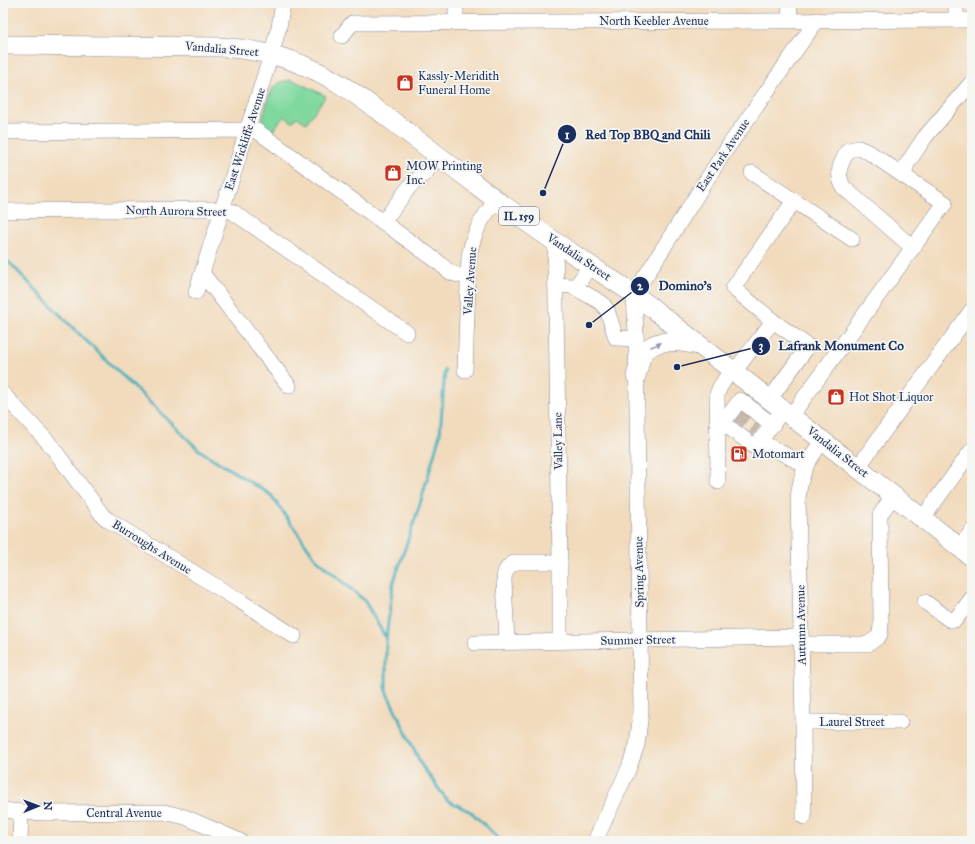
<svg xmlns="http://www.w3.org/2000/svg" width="975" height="844" font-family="'IM FELL Great Primer',serif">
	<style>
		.green { fill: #7fd99e; stroke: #4d847e }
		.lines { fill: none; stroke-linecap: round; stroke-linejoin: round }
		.stream { stroke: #41afbe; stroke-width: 3 }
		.minor-tunnel { stroke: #c7b9aa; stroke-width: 15; stroke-dasharray: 15 8; stroke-linecap: butt }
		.minor-casing { stroke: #86858e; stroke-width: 16 }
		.major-casing { stroke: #86858e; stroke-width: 20 }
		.minor { stroke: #fff; stroke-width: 15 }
		.major { stroke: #fff; stroke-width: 19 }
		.oneway { fill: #8d97ae }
		.labels { text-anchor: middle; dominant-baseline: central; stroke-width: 3.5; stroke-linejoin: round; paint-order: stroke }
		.shield { fill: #f6f6f2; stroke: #5d6b8a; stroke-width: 1 }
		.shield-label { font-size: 11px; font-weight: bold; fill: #1b2f5e }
		.street-label { font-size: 12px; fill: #1b2f5e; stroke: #f6f6f2 }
		.poi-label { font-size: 12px; fill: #1b2f5e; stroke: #f6f6f2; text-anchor: start }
		.leader { fill: none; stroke: #1b2f5e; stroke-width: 1.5 }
		.callout-dot { fill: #1b2f5e; stroke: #f6f6f2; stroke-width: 1.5 }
		.mark-label { font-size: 12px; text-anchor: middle; font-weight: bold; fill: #fff }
		.callout-label { font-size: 13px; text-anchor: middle; font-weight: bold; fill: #1b2f5e; stroke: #f6f6f2; stroke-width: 3.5; stroke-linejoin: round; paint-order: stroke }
	</style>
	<rect width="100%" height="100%" fill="#f6f6f2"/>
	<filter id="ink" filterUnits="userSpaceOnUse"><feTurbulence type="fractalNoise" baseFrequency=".025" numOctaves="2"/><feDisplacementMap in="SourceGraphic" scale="8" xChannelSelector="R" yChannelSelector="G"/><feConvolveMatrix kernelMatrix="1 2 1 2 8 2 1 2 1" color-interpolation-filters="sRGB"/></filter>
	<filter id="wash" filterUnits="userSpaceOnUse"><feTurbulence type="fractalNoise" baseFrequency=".012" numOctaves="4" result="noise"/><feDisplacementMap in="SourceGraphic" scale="16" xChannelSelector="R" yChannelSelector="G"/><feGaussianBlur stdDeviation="0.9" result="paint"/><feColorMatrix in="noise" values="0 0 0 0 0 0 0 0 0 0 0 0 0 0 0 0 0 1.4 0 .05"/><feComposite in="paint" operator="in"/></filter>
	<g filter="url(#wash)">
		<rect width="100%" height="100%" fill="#f2dbbd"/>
		<!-- green -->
		<path class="green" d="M291,80L297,82L326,96L306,123L297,117L292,122L284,116L271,133L261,126C264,115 268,93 275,86C279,82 285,81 291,80Z"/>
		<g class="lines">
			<!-- stream -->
			<g class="stream">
				<polyline points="3,256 70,325 199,450 271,495 316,559 364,600 386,638 386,691 422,766 447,800 471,812 501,841"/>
				<polyline points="386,638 393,584 420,504 440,434 445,370"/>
			</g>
		</g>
	</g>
	<g filter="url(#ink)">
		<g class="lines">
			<!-- minor-tunnel -->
			<polyline class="minor-tunnel" points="735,412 758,429"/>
			<!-- minor casing -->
			<g class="minor-casing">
				<g id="minor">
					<polyline points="956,3 956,20"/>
					<polyline points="789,20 790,3"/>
					<polyline points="456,22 456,3"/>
					<polyline points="342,36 352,23 972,20"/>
					<path d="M3,132L248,130L257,131L437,261C449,272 452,276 469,276"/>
					<polyline points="752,173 852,239"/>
					<path d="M904,176L870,153L859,148L848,150C840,165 836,171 843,187L913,248"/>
					<polyline points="3,211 202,209 222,209 233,212 407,333"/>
					<polyline points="383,222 410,186 426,172 438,156"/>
					<polyline points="555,241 560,562 560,641"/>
					<polyline points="202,273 289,386"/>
					<polyline points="556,285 572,286 602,303 607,310 616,338 636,339"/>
					<polyline points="575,288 590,266"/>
					<polyline points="196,292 271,55 279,27 283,3"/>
					<path d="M465,370L469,256C474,232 481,218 497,200"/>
					<polyline points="734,372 773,321 733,288 794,201"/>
					<polyline points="3,394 49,443 103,516 108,520 240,601 294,636"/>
					<polyline points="770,399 808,346 773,321"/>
					<polyline points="791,416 945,203 904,176 907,164 925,137 972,82"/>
					<path d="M773,425L740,400L723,423L755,447C765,434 775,422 783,409"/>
					<polyline points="760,441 806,466"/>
					<polyline points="858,467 972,310"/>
					<polyline points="718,482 717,394 720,387 731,370"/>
					<polyline points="923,518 972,450"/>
					<polyline points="959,548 972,531"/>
					<polyline points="925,602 950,620 955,620 972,598"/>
					<path d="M507,642L504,581C504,572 507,565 517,562H560"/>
					<polyline points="475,643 801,637"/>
					<polyline points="801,644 868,644 878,637 880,634 881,625 880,515 893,496"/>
					<polyline points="803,722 900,722"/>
					<polyline points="3,810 21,812 46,813 164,812 185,817 240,841"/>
					<path d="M804,817L803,722L798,498C801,471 807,462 823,440"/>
					<polyline points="20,841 21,812"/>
					<polyline points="595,841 628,770 637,745 641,712 636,333 634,294 723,154 817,20"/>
				</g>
			</g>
			<!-- major casing -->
			<g class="major-casing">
				<g id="major">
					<path d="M3,45L220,47C249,49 278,54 305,66C335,78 361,98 387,117C418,140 448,163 479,187C529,225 581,260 634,294L972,557"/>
					<path d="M636,376C638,370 639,363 641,357C652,336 680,341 699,345"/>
				</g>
			</g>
			<!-- minor -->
			<use href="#minor" class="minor"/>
			<!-- major -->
			<use href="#major" class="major"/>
		</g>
		<!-- one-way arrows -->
		<defs><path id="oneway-solid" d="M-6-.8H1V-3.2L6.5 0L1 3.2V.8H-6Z"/></defs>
		<use class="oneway" href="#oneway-solid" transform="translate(656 345) rotate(-22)"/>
	</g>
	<!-- icons -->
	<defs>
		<g id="shop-square" transform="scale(0.9)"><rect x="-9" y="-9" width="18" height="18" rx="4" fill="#c8321e" stroke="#f6f6f2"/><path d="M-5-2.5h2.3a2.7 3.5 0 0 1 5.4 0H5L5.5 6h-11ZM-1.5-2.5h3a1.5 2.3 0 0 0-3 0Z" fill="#fff"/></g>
		<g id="fuel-square" transform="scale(0.9)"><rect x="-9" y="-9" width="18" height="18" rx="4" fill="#c8321e" stroke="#f6f6f2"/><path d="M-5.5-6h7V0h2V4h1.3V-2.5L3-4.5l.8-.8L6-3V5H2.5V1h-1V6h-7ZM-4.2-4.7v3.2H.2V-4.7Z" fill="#fff"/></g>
	</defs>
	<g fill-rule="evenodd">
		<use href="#shop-square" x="405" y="83"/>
		<use href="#shop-square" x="393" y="173"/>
		<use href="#shop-square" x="836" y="397"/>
		<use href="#fuel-square" x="739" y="454"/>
	</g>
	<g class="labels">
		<!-- shield labels -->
		<rect class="shield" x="499" y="207" width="40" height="18" rx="3"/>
		<g class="shield-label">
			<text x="519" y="216">IL 159</text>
		</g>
		<!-- street labels -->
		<g class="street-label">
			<text x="654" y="21">North Keebler Avenue</text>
			<text transform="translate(222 49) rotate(5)">Vandalia Street</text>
			<text transform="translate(245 139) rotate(-72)">East Wickliffe Avenue</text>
			<text transform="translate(723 155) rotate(-56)">East Park Avenue</text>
			<text transform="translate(176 211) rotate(1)">North Aurora Street</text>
			<text transform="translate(579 257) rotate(34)">Vandalia Street</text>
			<text transform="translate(470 281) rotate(-86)">Valley Avenue</text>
			<text transform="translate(558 441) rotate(-91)">Valley Lane</text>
			<text transform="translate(838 452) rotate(38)">Vandalia Street</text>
			<text transform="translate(152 547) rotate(32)">Burroughs Avenue</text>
			<text transform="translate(639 572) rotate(-91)">Spring Avenue</text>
			<text transform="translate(801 625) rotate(-91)">Autumn Avenue</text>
			<text transform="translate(638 640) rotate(-1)">Summer Street</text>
			<text x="852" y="722">Laurel Street</text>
			<text x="124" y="813">Central Avenue</text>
		</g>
		<!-- poi labels -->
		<g class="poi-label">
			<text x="418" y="76">Kassly-Meridith<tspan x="418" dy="14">Funeral Home</tspan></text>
			<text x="406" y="166">MOW Printing<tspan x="406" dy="14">Inc.</tspan></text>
			<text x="849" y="397">Hot Shot Liquor</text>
			<text x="752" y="454">Motomart</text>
		</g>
	</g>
	<!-- callouts -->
	<path class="leader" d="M543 193L567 134M589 325L640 286M677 367L761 346"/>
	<g class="callout-dot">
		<circle cx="543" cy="193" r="4"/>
		<circle cx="589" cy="325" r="4"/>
		<circle cx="677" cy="367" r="4"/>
		<circle cx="567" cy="134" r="10"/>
		<circle cx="640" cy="286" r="10"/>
		<circle cx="761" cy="346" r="10"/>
	</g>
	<g class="mark-label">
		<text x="567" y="139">1</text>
		<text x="640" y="290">2</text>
		<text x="761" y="350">3</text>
	</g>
	<g class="callout-label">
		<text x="648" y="139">Red Top BBQ and Chili</text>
		<text x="685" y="290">Domino's</text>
		<text x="841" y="350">Lafrank Monument Co</text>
	</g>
	<!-- margin -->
	<rect width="975" height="844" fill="none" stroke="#f6f6f2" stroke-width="16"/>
	<!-- north arrow -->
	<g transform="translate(38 806) rotate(89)" stroke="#f6f6f2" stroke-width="3" paint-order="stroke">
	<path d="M0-3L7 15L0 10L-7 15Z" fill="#1b2f5e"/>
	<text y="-6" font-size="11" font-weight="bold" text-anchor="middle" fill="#1b2f5e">N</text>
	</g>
</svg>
